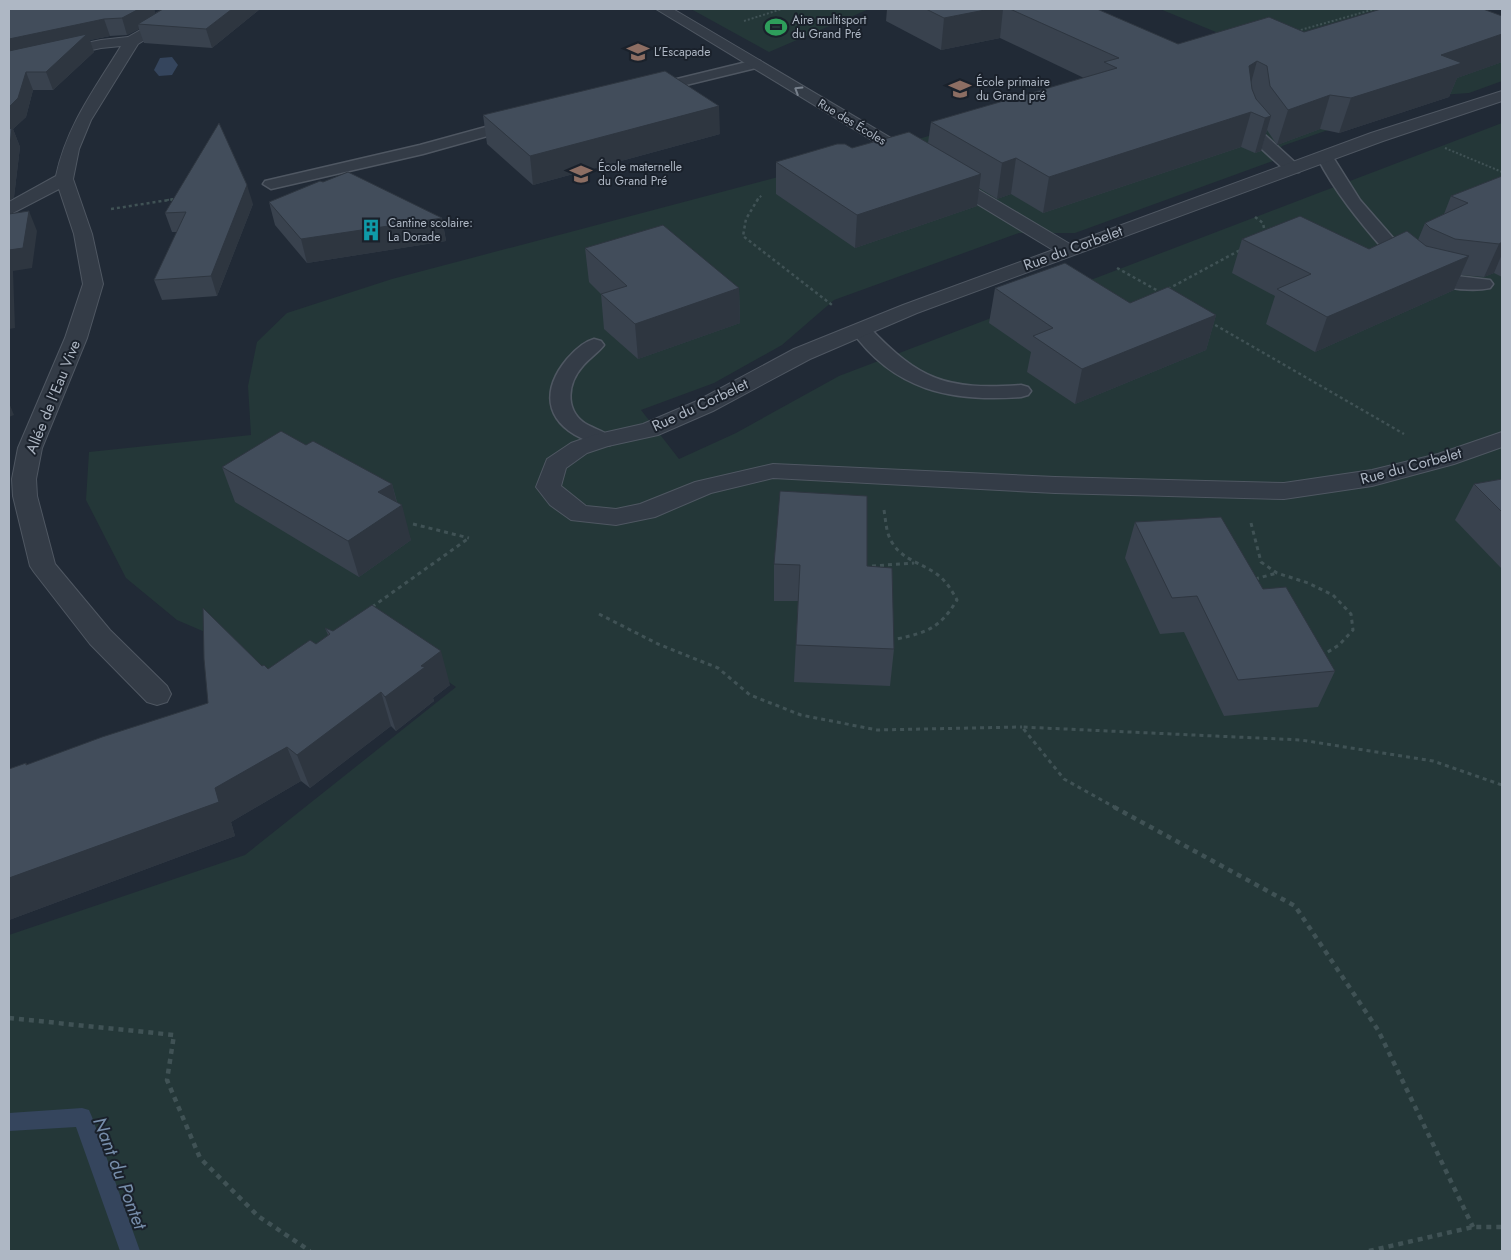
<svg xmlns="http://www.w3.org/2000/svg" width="1511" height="1260" font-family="Jost,sans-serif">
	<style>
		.green { fill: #243738 }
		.water { fill: #35455d }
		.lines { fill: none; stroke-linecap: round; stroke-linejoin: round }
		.stream { fill: #35455d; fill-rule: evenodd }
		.service-casing { stroke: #4f5762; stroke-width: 3 }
		.minor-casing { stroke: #4f5762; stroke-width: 2 }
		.path-far3 { stroke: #405255; stroke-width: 2; stroke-dasharray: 2 2; stroke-linecap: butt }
		.path-far2 { stroke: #405255; stroke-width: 2.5; stroke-dasharray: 3 3; stroke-linecap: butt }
		.path-far1 { stroke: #405255; stroke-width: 3; stroke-dasharray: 4 4; stroke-linecap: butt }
		.path { stroke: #405255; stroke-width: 4.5; stroke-dasharray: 5 5; stroke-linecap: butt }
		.service { fill: #343c47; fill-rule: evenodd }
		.minor { fill: #343c47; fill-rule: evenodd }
		.wall { fill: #39424e }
		.shaded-wall { fill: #2e3640 }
		.building { fill: #424d5b; stroke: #2e3640 }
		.oneway { stroke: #77808c }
		.labels { text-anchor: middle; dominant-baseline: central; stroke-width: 4; stroke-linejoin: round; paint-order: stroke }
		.far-poi-label { font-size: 12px; fill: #aeb7c4; stroke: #1a212b; text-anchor: start }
		.far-street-label { font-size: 12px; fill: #aeb7c4; stroke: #1a212b }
		.street-label { font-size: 15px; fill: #aeb7c4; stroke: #1a212b }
		.near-water-label { font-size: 19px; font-style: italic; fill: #778eab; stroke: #1a212b }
	</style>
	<rect width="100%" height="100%" fill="#212a36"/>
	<!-- green -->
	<g class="green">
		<polygon points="691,9 869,9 769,52"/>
		<polygon points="1160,9 1429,9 1502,35 1502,81 1469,93 1426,96 1282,146 1273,161 1075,233 1019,233 834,300 782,345 714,383 641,410 679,459 736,433 839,376 1502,123 1502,1251 9,1251 9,935 245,855 456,687 373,630 252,675 240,647 177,620 126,578 86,500 89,452 251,435 248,386 257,342 287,313 392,279 877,151 1245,44"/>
	</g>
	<!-- water -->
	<polygon class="water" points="172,57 178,65 172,75 159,76 154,70 160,58"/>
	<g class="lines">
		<!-- stream -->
		<polygon class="stream" points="82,1108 89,1110 92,1117 140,1251 120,1251 76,1127 9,1131 9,1113"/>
		<!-- service casing -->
		<g class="service-casing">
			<g id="service">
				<polygon points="755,60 760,61 762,64 760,67 649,94 642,90 644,87"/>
				<polygon points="1248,110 1253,111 1265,135 1299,166 1301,169 1299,172 1287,172 1254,142 1241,114"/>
				<polygon points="518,118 523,120 526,123 523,126 423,154 271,189 263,184 265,181 420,145"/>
				<path d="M1325,152L1331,154L1360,200L1415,263L1440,274L1490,280L1493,284L1490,288C1469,293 1423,286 1405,273C1397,267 1391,258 1384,250C1359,221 1335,192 1317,157Z"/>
				<path d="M861,324L868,326C920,381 946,390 1021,385L1028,387L1031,391L1028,395L1021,397C952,402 894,391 851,330L854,326Z"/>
				<path d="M594,339L601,341L604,345C598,353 588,359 582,367C568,383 565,408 583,422C592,429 606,430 613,440L610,445C598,447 591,443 581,438C544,420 542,389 567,359C574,351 583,342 594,339Z"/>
			</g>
		</g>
		<!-- minor casing -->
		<g class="minor-casing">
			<g id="minor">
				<path d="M178,9H195L138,44L91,120L79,149L73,179L92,234L103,284L87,338L42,448L36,479L37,496L55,564L110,630L167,686L171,694L167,702L157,705L147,702L90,644L34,572L30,566L13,496L12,479L18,448L65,338L83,284L74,234L59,189L9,215V202L56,176C67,125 94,90 121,46L101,48L9,68V59L101,40L128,37Z"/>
				<polygon points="656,9 673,9 1070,244 1371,133 1502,91 1502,101 1383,141 917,313 810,359 713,411 658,435 608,446 587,453 566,468 561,486 586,506 616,509 640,504 695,482 773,464 1055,477 1284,483 1372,470 1438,454 1502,432 1502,447 1454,464 1372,486 1284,499 1055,493 773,478 711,493 655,517 616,525 571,520 550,505 536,487 547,459 571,443 594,435 643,424 697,401 794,349 903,305 1053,250"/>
			</g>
		</g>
		<!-- path-far3 -->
		<g class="path-far3">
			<polyline points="744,21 782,9"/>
			<polyline points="1297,31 1375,9"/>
			<polyline points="1445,148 1502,172"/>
			<polyline points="167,200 177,199"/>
			<polyline points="757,200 762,195"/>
		</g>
		<!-- path-far2 -->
		<g class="path-far2">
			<polyline points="758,199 746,219 743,236 832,305"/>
			<polyline points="111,209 175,199"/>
			<polyline points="1255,217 1263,223 1265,233"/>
			<polyline points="1117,268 1160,292"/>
			<polyline points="1168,289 1242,249"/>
			<polyline points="1210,322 1404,434"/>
		</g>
		<!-- path-far1 -->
		<g class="path-far1">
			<path d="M884,510C886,522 886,534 893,544C903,560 924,564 938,575C947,582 952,591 957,600C940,628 928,632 897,639"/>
			<polyline points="1251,523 1261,562 1277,573 1308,583 1333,595 1351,614 1353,630 1339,645 1323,655"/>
			<polyline points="413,524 469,538"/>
			<polyline points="872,566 914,563"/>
			<polyline points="1255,579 1277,573"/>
			<polyline points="372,607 469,538"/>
			<polyline points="599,614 658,644 718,668 750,695 801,715 877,730 1022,727"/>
			<polyline points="1116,808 1064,779 1022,727 1301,740 1433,761 1502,785"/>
		</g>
		<!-- path -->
		<g class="path">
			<polyline points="1114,807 1295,906 1378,1030 1473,1227"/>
			<polyline points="9,1018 174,1035 167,1080 200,1158 258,1216 310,1251"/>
			<polyline points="1369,1251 1473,1227 1502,1227"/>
		</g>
		<!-- service -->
		<use href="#service" class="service"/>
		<!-- minor -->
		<use href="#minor" class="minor"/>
	</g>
	<!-- wall -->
	<g class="wall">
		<polygon points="9,9 154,9 155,13 163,9 260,9 212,48 144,43 139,29 127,35 110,36 90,40 94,52 53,90 33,90 26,117 13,129 20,147 14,197 9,201"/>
		<polygon points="887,9 1097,9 1178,44 1304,32 1502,16 1502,62 1457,78 1449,97 1339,133 1320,129 1277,145 1267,130 1261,151 1255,153 1241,147 1043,213 1011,194 997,199 979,188 977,206 855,248 776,194 776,162 852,148 928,143 931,122 1084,78 1000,38 941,50 886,21"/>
		<polygon points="483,115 720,134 533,185 487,144"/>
		<polygon points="1502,176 1502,277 1494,273 1484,277 1461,275 1454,290 1315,352 1266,324 1275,296 1232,273 1242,239 1369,249 1418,240 1425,223 1444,214 1451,196"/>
		<polygon points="323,182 442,218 446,241 307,263 275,225 269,202"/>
		<polygon points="253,204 217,296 162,300 154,280 177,232 172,232 165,213"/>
		<polygon points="585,248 739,288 740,323 638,359 604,329 601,294 589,282"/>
		<polygon points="995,288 1130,303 1216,315 1206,350 1075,404 1027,372 1031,352 989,323"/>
		<polygon points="306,445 392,484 397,502 411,540 359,577 235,502 222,467"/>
		<polygon points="1502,479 1502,569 1455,520 1474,484"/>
		<polygon points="1135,522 1335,671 1318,707 1224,716 1184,632 1160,634 1125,558"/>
		<polygon points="774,564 867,566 894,649 890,686 794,682 798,601 774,601"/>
		<polygon points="325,628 450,685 433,698 434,701 396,731 391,726 310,788 301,781 231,822 235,836 9,920 26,763 27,765 208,703 262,666 268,669 316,644 328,635"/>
	</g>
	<!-- shaded-wall -->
	<g class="shaded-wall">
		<polygon points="115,9 154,9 157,19 138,24 139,29 127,35 122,18"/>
		<polygon points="232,9 260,9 212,48 206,29"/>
		<polygon points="990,9 1003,9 1000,38 941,50 944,18"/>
		<polygon points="104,19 110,36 90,40 94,52 53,90 46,72 9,58 9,39"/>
		<polygon points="1502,34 1502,62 1457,78 1449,97 1339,133 1351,98 1441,55"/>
		<polygon points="1257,61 1248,94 1249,66"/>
		<polygon points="26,72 33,90 26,117 13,129 20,147 14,197 9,201 9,107"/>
		<polygon points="1330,95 1320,129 1277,145 1288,110"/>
		<polygon points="719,106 720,134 533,185 530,156"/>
		<polygon points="1251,112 1241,147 1043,213 1049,177"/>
		<polygon points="1271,116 1261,151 1255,153 1265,118"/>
		<polygon points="1016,158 1011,194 997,199 1002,163"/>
		<polygon points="981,174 977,206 855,248 857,215"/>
		<polygon points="247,185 253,204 217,296 211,276"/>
		<polygon points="29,211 37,231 32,268 13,271 15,328 9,329 9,250"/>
		<polygon points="442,218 446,241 307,263 301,239"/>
		<polygon points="1502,242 1502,254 1494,273 1484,277 1499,244"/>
		<polygon points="1469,256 1454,290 1315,352 1327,317"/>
		<polygon points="739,288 740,323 638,359 635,324"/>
		<polygon points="1216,315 1206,350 1075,404 1082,369"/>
		<polygon points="9,403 14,415 9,417"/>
		<polygon points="392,484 398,508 402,505 411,540 359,577 348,541 378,492"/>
		<polygon points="441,651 450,685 433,698 434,701 396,731 385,697 421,666"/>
		<polygon points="381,692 391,726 310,788 297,755"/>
		<polygon points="287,747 301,781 231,822 235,836 9,920 9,878"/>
	</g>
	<!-- building -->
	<g class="building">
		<polygon points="9,9 139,9 122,18 104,19 9,39"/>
		<polygon points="163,9 232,9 206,29 138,24"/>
		<polygon points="926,9 990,9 944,18"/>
		<polygon points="1010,9 1097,9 1178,44 1269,17 1304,32 1381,9 1483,9 1502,16 1502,34 1441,55 1462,63 1351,98 1330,95 1288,110 1270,86 1267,66 1257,61 1249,66 1252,89 1256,99 1271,116 1265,118 1251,112 1049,177 1016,158 1002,163 931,122 1117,68 1104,62 1119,58"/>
		<polygon points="87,34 46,72 26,72 18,98 9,107 9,51"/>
		<polygon points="665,71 719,106 530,156 483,115"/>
		<polygon points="219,123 247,185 211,276 154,280 186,212 165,213"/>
		<polygon points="12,128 9,153 9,129"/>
		<polygon points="909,132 981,174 857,215 776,162 837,144 845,144 852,148"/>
		<polygon points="348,172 442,218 301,239 269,202 320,181 323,182"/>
		<polygon points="1502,176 1502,242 1499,244 1455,239 1430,228 1425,223 1468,203 1451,196"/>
		<polygon points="29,211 23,248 9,250 9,214"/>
		<polygon points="1300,216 1369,249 1407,231 1426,246 1469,256 1327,317 1277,289 1311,274 1242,239"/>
		<polygon points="663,225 739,288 635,324 601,294 627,286 585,248"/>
		<polygon points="1065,263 1130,303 1168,287 1216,315 1082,369 1033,336 1053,328 995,288"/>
		<polygon points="281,431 306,445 313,441 392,484 378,492 402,505 348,541 222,467"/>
		<polygon points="1502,479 1502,512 1474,484"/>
		<polygon points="780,491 867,496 867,566 892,568 894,649 796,645 800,565 774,564"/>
		<polygon points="1221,517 1263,589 1286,587 1335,671 1238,680 1197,596 1172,598 1135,522"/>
		<polygon points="372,605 441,651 421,666 425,667 385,697 381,692 297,755 287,747 215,788 219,802 9,878 9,769 26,763 26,765 102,737 208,703 204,659 203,608 262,666 264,665 268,669 310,640 316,644 330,634 325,628 333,631"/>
	</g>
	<!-- one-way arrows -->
	<defs><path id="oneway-chevron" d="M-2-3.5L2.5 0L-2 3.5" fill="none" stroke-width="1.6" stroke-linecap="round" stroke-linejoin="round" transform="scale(1.25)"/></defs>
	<use class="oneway" href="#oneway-chevron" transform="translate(798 90) rotate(-148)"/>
	<!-- icons -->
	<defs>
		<g id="stadium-bare" transform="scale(1.725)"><path d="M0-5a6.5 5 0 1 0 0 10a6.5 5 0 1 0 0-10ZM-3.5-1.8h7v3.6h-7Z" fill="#2e9e5b" stroke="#1a212b" stroke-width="2.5" paint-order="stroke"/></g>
		<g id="school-bare" transform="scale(1.725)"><path d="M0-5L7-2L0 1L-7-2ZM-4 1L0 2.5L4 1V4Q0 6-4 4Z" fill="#8d6e63" stroke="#1a212b" stroke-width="2.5" paint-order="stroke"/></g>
		<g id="building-bare" transform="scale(1.725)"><path d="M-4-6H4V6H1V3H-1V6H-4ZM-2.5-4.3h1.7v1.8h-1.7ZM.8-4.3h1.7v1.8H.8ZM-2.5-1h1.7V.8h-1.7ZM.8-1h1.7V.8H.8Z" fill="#0f9aa8" stroke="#1a212b" stroke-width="2.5" paint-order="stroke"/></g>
	</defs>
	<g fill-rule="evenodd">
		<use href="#stadium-bare" x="776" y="27"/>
		<use href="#school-bare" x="638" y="52"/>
		<use href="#school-bare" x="960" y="89"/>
		<use href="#school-bare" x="581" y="174"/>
		<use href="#building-bare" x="371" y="230"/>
	</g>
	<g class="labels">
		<!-- far-poi labels -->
		<g class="far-poi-label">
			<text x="792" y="20">Aire multisport<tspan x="792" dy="14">du Grand Pré</tspan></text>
			<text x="654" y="52">L'Escapade</text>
			<text x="976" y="82">École primaire<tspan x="976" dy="14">du Grand pré</tspan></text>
			<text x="598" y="167">École maternelle<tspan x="598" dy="14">du Grand Pré</tspan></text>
			<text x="388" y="223">Cantine scolaire:<tspan x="388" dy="14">La Dorade</tspan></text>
		</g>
		<!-- far-street labels -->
		<g class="far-street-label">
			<text transform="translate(852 122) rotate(31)">Rue des Écoles</text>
		</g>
		<!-- street labels -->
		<g class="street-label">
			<text transform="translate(1073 248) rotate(-20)">Rue du Corbelet</text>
			<text transform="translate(53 397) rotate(-68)">Allée de l'Eau Vive</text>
			<text transform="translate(700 405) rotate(-25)">Rue du Corbelet</text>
			<text transform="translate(1411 466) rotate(-15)">Rue du Corbelet</text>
		</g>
		<!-- near-water labels -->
		<g class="near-water-label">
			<text transform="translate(120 1173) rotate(69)">Nant du Pontet</text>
		</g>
	</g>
	<!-- border -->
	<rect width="1511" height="1260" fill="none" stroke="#aeb7c4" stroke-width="20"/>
</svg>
